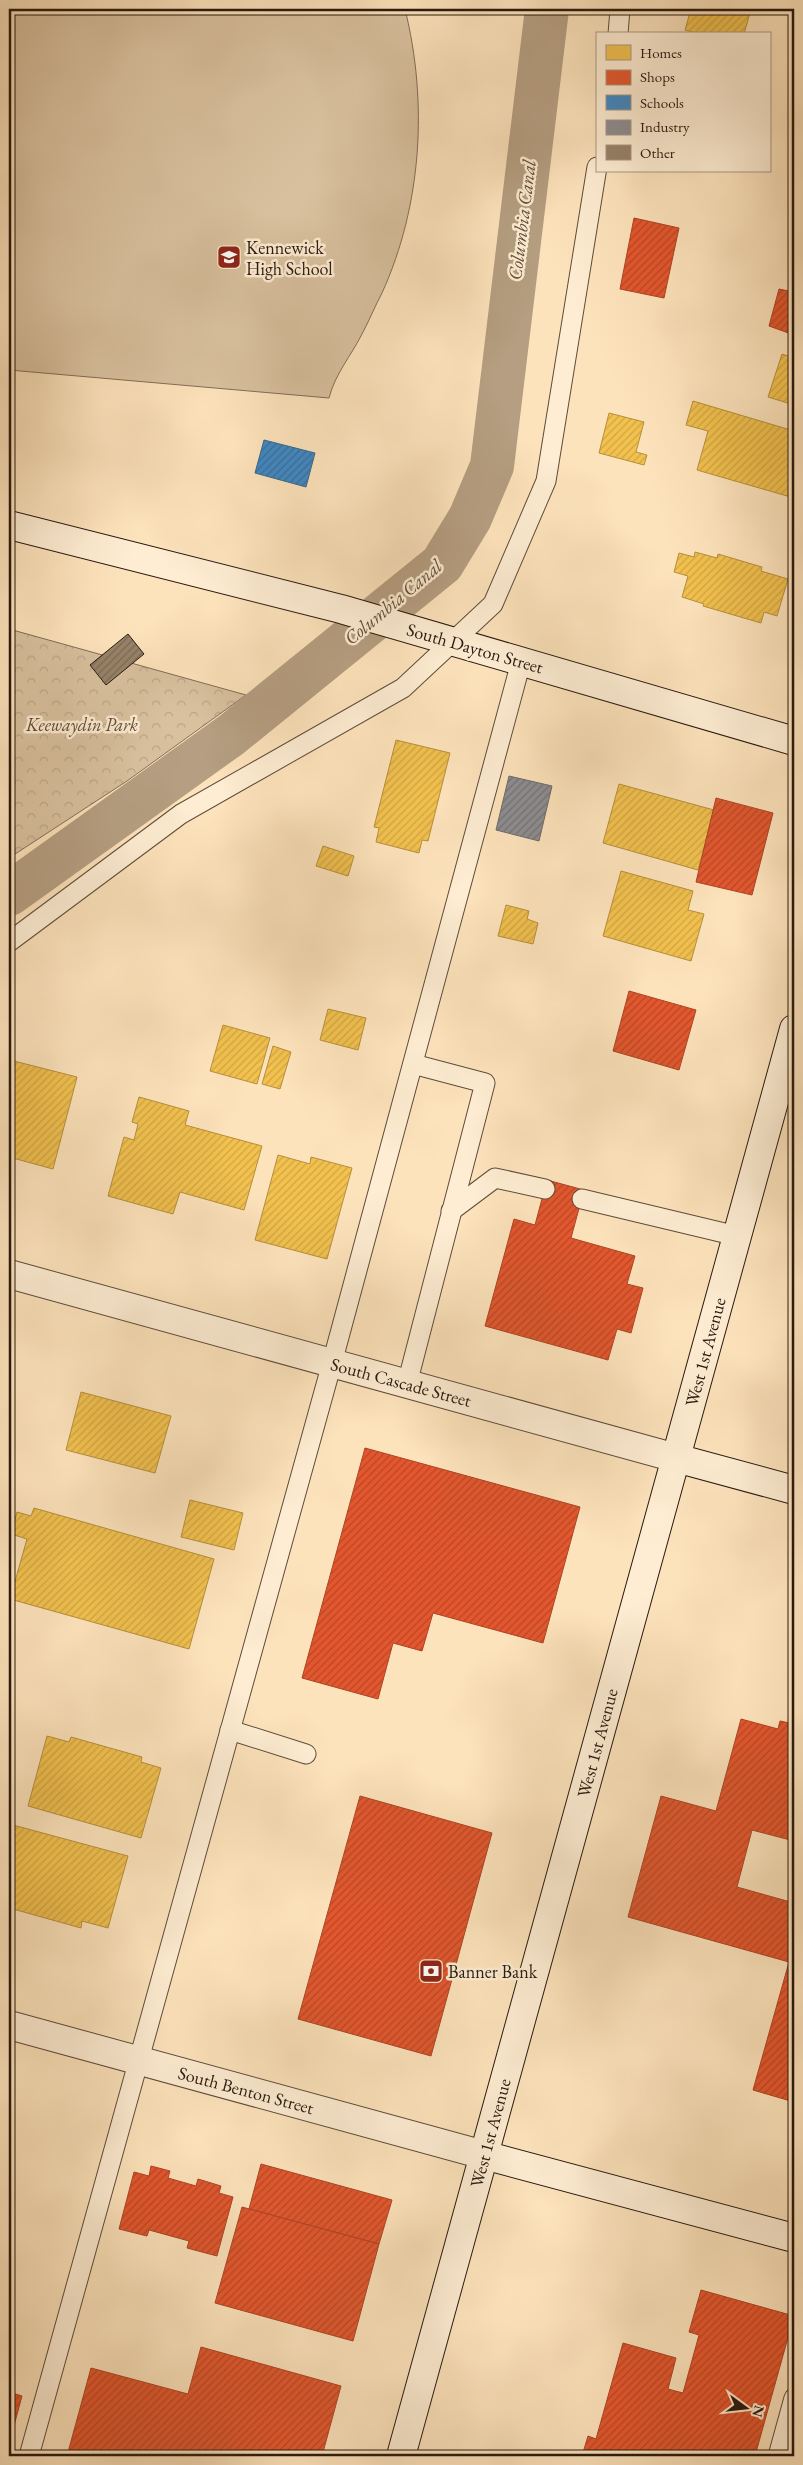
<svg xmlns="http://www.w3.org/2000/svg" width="803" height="2465" font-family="'EB Garamond',serif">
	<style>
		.forest { fill: url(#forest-crowns); stroke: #816d57 }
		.pitch { fill: #d9c19f; stroke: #816d57 }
		.homes { fill: url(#homes-hatch); stroke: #b68f3b }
		.shops { fill: url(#shops-hatch); stroke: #ac4425 }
		.schools { fill: url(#schools-hatch); stroke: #38678e }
		.industry { fill: url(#industry-hatch); stroke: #6f6a6b }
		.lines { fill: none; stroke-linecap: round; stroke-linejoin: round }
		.canal { stroke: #b59e81; stroke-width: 44 }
		.building { fill: url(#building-hatch); stroke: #29190f }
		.lane-casing { stroke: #5e4c3a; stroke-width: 21 }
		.street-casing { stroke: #5e4c3a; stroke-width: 30 }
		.secondary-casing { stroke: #29190f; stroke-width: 30 }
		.lane { stroke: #feedd3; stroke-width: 19 }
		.street { stroke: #feedd3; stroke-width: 28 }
		.secondary { stroke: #feedd3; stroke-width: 28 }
		.labels { text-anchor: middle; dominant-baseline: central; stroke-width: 5; stroke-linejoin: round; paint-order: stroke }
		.poi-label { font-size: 18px; fill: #29190f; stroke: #feedd3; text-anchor: start }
		.street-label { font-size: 18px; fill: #29190f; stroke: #feedd3 }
		.park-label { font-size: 18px; font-style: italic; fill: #5e4b3a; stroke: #feedd3 }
		.water-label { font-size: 19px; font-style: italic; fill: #614e3d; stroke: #feedd3 }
	</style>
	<defs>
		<pattern id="forest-crowns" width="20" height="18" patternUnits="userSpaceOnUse" patternTransform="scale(1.25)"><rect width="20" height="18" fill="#d9c19f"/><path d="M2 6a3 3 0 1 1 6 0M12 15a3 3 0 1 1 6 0" fill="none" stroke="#baa588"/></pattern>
		<pattern id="homes-hatch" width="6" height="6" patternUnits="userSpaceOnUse" patternTransform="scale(1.25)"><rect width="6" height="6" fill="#f2c14e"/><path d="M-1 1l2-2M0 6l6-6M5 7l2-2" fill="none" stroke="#d0a543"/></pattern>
		<pattern id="shops-hatch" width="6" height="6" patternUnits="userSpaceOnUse" patternTransform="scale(1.25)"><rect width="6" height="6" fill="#e4572e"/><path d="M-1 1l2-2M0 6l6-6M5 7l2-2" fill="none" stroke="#b94726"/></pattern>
		<pattern id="schools-hatch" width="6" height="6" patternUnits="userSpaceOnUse" patternTransform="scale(1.25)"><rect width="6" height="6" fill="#3f88c5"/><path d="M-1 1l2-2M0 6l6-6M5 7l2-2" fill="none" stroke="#356e9e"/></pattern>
		<pattern id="industry-hatch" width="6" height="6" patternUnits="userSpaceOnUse" patternTransform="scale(1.25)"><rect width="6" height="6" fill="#8d8d92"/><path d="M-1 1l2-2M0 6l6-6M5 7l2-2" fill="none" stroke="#737276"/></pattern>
		<pattern id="building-hatch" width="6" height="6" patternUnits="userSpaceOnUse" patternTransform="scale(1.25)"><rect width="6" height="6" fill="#978269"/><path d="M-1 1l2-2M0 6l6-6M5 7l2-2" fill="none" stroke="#7b6a55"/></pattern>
	</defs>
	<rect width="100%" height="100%" fill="#fde3bc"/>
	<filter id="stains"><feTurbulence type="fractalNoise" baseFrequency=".004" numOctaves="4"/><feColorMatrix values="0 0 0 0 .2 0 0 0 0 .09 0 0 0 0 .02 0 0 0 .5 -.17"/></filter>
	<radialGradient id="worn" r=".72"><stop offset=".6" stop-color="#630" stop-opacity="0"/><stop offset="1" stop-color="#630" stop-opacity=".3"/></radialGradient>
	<!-- forest -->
	<polygon class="forest" points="9,629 246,695 127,781 9,858"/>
	<!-- pitch -->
	<path class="pitch" d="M9,9H405C428,102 422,205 382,293C375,306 369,321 362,334C351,356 335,374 329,398L9,370Z"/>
	<!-- homes -->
	<g class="homes">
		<polygon points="691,9 751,9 744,34 699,34 685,30"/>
		<polygon points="782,354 794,358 794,405 768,397"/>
		<polygon points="693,401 794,431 794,498 697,470 708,431 686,425"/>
		<polygon points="609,413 644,422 636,452 647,455 644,465 599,453"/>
		<polygon points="695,552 717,558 718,554 762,567 761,571 788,579 777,616 764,612 761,623 703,606 704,604 682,597 688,576 674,572 679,553 694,557"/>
		<polygon points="396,740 450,753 428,841 422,840 419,853 376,842 379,828 374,827"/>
		<polygon points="619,784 714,810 698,870 603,843"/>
		<polygon points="323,846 354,856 348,876 316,866"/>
		<polygon points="621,871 693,891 688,910 704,914 691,961 603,936"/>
		<polygon points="506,905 529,911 527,919 538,923 533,944 498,936"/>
		<polygon points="328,1009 366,1018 358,1050 320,1040"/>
		<polygon points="223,1025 270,1038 257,1084 210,1071"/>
		<polygon points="273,1046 291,1052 280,1089 262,1084"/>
		<polygon points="10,1060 77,1077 53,1169 9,1157"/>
		<polygon points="139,1097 189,1111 185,1125 262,1146 244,1210 180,1192 173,1214 108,1196 124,1137 134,1140 138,1124 132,1122"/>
		<polygon points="278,1155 310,1164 311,1157 352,1168 327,1259 255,1240"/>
		<polygon points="81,1392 171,1416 155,1473 66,1450"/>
		<polygon points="190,1500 243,1513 234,1550 181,1537"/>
		<polygon points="34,1508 214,1559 189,1649 10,1599 27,1539 11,1534 17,1512 31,1516"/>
		<polygon points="47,1736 69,1742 71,1737 142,1757 141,1762 161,1768 141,1838 28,1806"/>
		<polygon points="13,1825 128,1856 108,1928 82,1921 81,1928 13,1909 15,1902 9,1900 9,1841"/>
	</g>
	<!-- shops -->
	<g class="shops">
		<polygon points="634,218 679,228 664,298 620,289"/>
		<polygon points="779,289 794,292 794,335 769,326"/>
		<polygon points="716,798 773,813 752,895 696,882"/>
		<polygon points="629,991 696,1010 679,1070 613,1051"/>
		<polygon points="547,1180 584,1190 571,1238 635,1256 627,1284 643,1288 631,1333 617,1329 608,1360 485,1326 514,1219 535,1225"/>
		<polygon points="365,1448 580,1507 543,1643 433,1613 422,1651 393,1643 378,1699 302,1678"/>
		<polygon points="741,1719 778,1729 780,1721 794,1724 794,1841 752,1830 737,1887 794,1903 794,2102 753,2090 789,1962 628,1917 661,1796 716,1811"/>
		<polygon points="360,1796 492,1833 431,2056 298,2019"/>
		<polygon points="261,2164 392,2200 379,2244 249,2209"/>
		<polygon points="151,2166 170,2171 168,2178 196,2186 198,2179 221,2186 219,2193 233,2197 217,2256 187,2248 189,2241 149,2230 147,2236 119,2229 134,2172 149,2176"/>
		<polygon points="242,2207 379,2244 353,2341 215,2303"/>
		<polygon points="701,2290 794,2316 755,2456 582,2456 588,2436 596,2439 623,2343 676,2358 668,2389 683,2393 699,2335 689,2332"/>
		<polygon points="201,2347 341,2386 322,2456 67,2456 91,2368 188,2394"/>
		<polygon points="9,2392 22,2396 9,2444"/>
	</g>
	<!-- schools -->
	<polygon class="schools" points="264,440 315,453 306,487 255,473"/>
	<!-- industry -->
	<polygon class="industry" points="509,776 552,786 539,841 496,830"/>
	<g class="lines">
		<!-- canal -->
		<polyline class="canal" points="9,894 231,735 442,564 470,518 492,466 547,9"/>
	</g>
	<!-- building -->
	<polygon class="building" points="128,634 144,654 106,685 90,665"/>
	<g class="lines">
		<!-- lane casing -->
		<g class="lane-casing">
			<g id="lane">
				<polyline points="618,34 620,9"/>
				<polyline points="9,942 181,814 403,688 493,604 546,481 597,167"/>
				<polyline points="582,1199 737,1236"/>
				<polyline points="451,1211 495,1178 545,1189"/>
				<polyline points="407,1384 485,1083 413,1064"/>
				<polyline points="230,1730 306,1754"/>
				<polyline points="29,2456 332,1363 521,662"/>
				<polyline points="778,2456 794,2398"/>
			</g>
		</g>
		<!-- street casing -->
		<g class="street-casing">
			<g id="street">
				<polyline points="9,1274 676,1458"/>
				<polyline points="9,2025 484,2155"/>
			</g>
		</g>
		<!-- secondary casing -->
		<g class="secondary-casing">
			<g id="secondary">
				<polyline points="9,525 341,609 794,741"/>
				<polyline points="676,1458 794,1490"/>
				<polyline points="484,2155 794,2238"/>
				<polyline points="401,2456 794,1029"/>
			</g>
		</g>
		<!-- lane -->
		<use href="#lane" class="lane"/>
		<!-- street -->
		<use href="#street" class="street"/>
		<!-- secondary -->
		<use href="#secondary" class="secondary"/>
	</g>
	<!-- icons -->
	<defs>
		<g id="school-square" transform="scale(1.25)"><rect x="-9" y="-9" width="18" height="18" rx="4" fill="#8f2418" stroke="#feedd3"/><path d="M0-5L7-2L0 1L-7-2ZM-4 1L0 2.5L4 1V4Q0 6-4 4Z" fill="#fff"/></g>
		<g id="bank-square" transform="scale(1.25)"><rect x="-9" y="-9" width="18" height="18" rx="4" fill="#8f2418" stroke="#feedd3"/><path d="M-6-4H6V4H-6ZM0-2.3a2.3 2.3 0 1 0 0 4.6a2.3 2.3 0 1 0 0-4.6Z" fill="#fff"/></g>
	</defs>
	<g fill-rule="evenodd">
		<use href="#school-square" x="229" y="257"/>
		<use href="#bank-square" x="431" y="1971"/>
	</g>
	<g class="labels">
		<!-- poi labels -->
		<g class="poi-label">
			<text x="246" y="247">Kennewick<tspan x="246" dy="21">High School</tspan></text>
			<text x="448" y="1971">Banner Bank</text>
		</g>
		<!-- street labels -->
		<g class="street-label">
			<text transform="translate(475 648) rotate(16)">South Dayton Street</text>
			<text transform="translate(705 1352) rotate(-75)">West 1st Avenue</text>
			<text transform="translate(401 1382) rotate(15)">South Cascade Street</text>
			<text transform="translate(597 1743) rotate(-75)">West 1st Avenue</text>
			<text transform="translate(246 2090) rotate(15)">South Benton Street</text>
			<text transform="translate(490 2133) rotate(-75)">West 1st Avenue</text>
		</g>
		<!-- park labels -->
		<g class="park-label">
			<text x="82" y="724">Keewaydin Park</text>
		</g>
		<!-- water labels -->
		<g class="water-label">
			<text transform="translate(522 220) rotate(-83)">Columbia Canal</text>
			<text transform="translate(393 602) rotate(-40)">Columbia Canal</text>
		</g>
	</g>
	<!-- margin -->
	<rect width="803" height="2465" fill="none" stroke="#fde3bc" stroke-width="30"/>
	<rect x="10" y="10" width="783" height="2445" fill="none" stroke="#29190f" stroke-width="2.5"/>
	<rect x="15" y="15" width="773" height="2435" fill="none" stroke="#29190f"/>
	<!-- legend -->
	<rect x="596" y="32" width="175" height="140" fill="#feedd3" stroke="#a99885"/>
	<rect x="606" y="45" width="25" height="15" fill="#f2c14e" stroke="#a99885"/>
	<text x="640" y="58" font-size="15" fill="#29190f">Homes</text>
	<rect x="606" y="70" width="25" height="15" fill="#e4572e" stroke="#a99885"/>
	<text x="640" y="82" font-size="15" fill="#29190f">Shops</text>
	<rect x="606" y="95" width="25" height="15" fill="#3f88c5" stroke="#a99885"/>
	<text x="640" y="108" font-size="15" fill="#29190f">Schools</text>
	<rect x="606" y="120" width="25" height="15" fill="#8d8d92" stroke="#a99885"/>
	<text x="640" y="132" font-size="15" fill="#29190f">Industry</text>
	<rect x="606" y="145" width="25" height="15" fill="#978269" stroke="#a99885"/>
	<text x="640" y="158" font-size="15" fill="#29190f">Other</text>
	<!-- north arrow -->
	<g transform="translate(746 2408) rotate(105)" stroke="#feedd3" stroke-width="4" paint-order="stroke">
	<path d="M0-4L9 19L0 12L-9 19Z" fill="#29190f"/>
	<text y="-8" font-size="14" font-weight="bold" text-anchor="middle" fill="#29190f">N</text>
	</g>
	<rect width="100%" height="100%" filter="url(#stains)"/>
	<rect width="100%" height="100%" fill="url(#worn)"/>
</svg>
